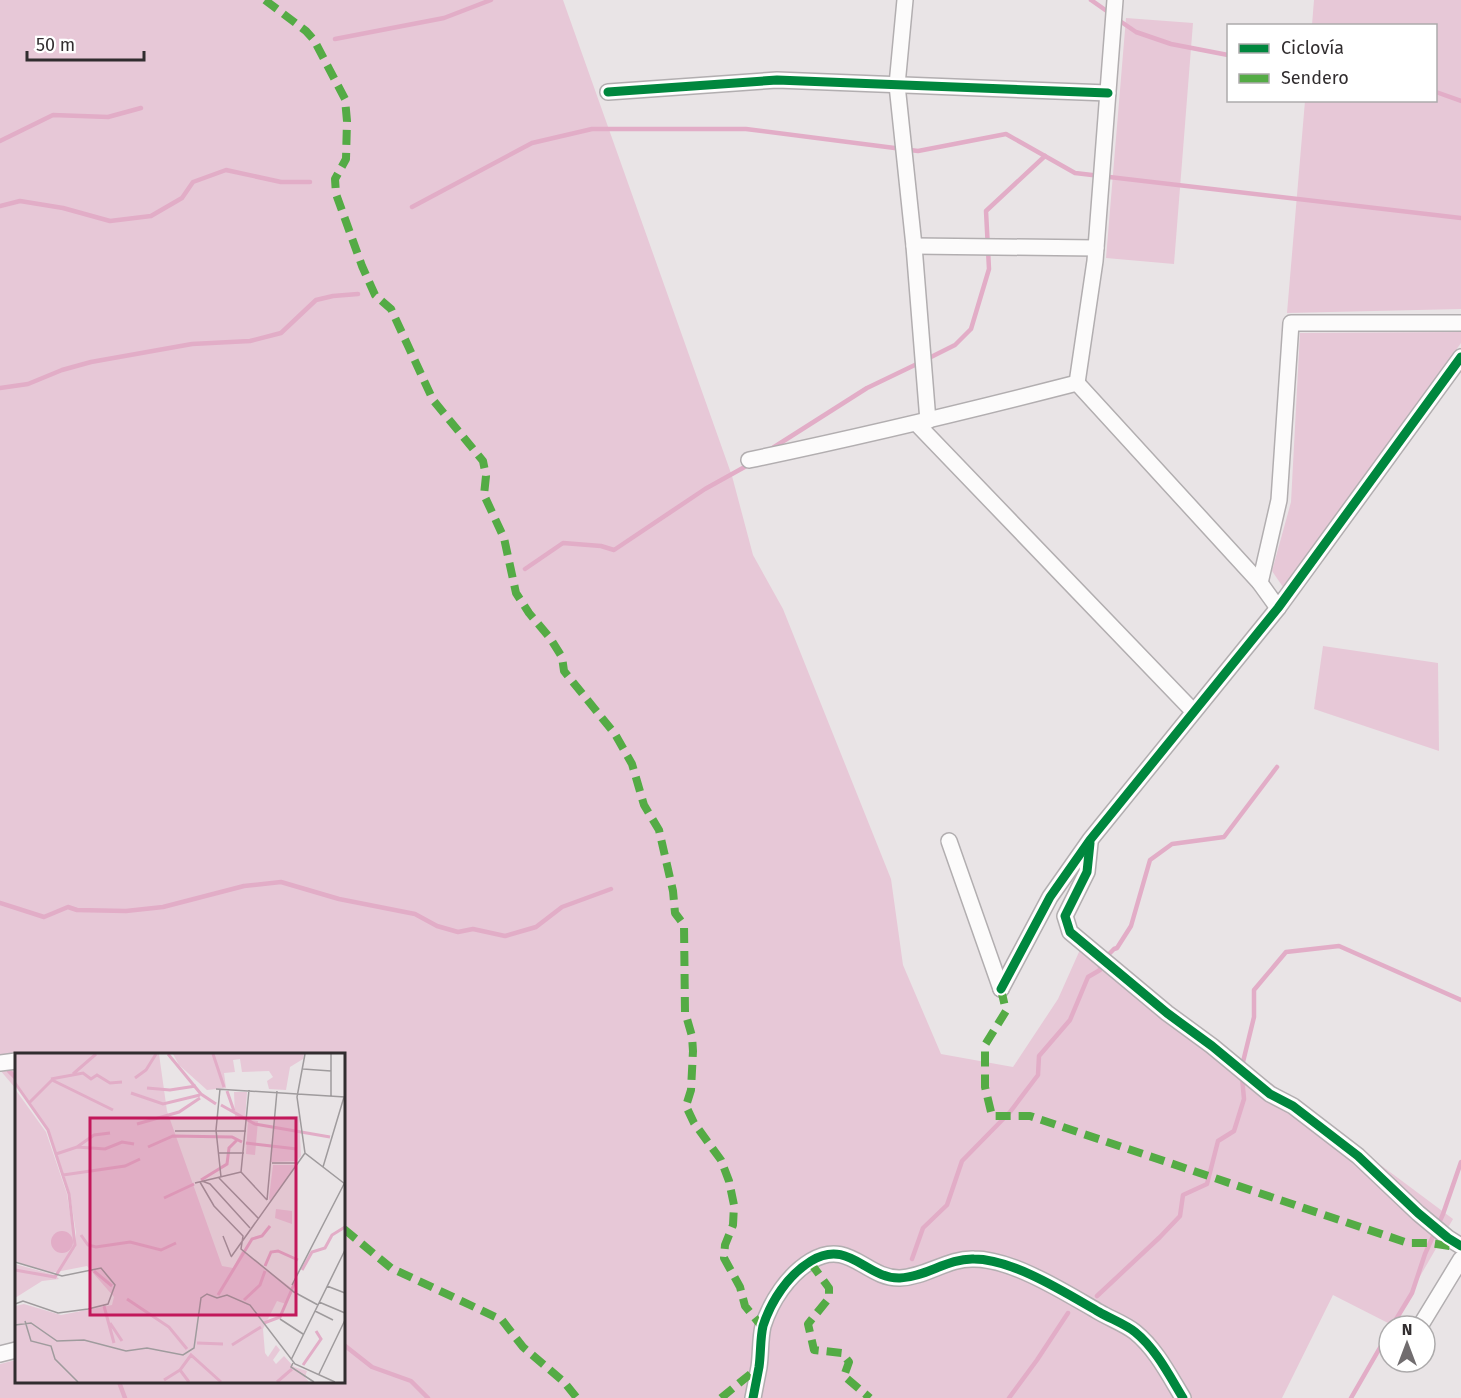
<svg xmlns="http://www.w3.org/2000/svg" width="1461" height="1398" font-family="'Fira Sans',sans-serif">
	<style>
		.green { fill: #e7c8d7 }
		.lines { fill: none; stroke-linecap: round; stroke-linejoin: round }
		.stream { stroke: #e2adc7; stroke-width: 4.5 }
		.street-casing { stroke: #b2aeb0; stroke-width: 18 }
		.street { stroke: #fcfbfb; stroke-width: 15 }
		.quiet { stroke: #54ab45; stroke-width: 8; stroke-dasharray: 15 8; stroke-linecap: butt }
		.cycleway-casing { stroke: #fff; stroke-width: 13 }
		.cycleway { stroke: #00873e; stroke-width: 9 }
		.inset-river { fill: none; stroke: #e2adc7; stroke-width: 3 }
		.inset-road { fill: none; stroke: #9f9b9d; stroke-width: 1.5 }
		.view { fill: #c2185b; fill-opacity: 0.15; stroke: #c2185b; stroke-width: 3 }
		.inset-edge { fill: none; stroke: #312d2f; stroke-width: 3 }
	</style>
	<rect width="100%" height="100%" fill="#e9e4e6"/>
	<!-- green -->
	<g class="green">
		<polygon points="0,0 563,0 732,476 753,555 783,609 891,879 903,965 941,1054 1013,1067 1058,999 1083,943 1453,1219 1392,1325 1333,1295 1282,1398 0,1398 0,1364 16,1360 16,1382 344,1382 344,1054 16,1054 16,1089 0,1070"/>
		<polygon points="1314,0 1461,0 1461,309 1287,313 1305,101 1436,100 1436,26 1312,25"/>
		<polygon points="1126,18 1193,23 1174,264 1106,258"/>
		<polygon points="1461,332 1461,343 1283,587 1272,571 1291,502 1300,333"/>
		<polygon points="1323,646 1438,663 1439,751 1314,709"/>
	</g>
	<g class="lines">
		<!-- stream -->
		<g class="stream">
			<polyline points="1091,0 1111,14"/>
			<polyline points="1117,19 1136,32 1171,44 1228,55"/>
			<polyline points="335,39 444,18 491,0"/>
			<polyline points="1436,92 1461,101"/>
			<polyline points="0,141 53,115 108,117 141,108"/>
			<polyline points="0,206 20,201 63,208 110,221 151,216 182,198 193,182 226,170 281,182 310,182"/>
			<polyline points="412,207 532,143 592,129 746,129 918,151 1006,134 1075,173 1461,218"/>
			<polyline points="927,359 955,345 971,329 989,269 986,211 1045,156"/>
			<polyline points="0,388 28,384 62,370 91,362 192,344 250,341 281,333 316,300 333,296 358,294"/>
			<polyline points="771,449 867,388 919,363"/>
			<polyline points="525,569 563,543 601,546 614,550 705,489 750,464"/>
			<polyline points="0,903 44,917 68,907 77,910 126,911 163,907 244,886 281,882 339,899 415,914 437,926 458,932 473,929 505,936 536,927 562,907 611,889"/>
			<polyline points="1242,1066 1254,1017 1254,990 1286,952 1339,946 1461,1000"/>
			<polyline points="9,1071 16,1078"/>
			<polyline points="912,1259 923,1228 947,1205 962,1161 1010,1112 1038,1075 1039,1056 1070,1020 1088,977 1100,970 1100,963 1114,949 1117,948 1131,926 1150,860 1172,844 1224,837 1277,767"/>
			<polyline points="1097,1296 1160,1237 1180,1216 1183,1195 1207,1184 1218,1141 1234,1131 1244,1099 1242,1077"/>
			<polyline points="1392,1326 1412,1293 1425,1254 1443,1214 1461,1162"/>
			<polyline points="344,1345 372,1367 411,1381 428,1398"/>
			<polyline points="119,1382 125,1398"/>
			<polyline points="1009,1398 1037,1360 1068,1313"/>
			<polyline points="1351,1398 1389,1332"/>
		</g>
		<!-- street casing -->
		<g class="street-casing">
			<g id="street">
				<polyline points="905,0 897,85 914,246 928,421"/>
				<polyline points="608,92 777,80 1108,93"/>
				<polyline points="914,246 1096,248"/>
				<polyline points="1077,383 1095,261 1115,0"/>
				<polyline points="1077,383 1260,583 1278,608"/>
				<polyline points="917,424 1193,711"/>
				<path d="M749,460C859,437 968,411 1077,383"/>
				<polyline points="1260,583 1279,500 1291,323 1461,323"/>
				<polyline points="949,841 1001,989"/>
				<polyline points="1090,843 1087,872 1065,916 1070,932 1167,1013 1212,1046 1270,1094 1293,1106 1358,1156 1418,1213 1448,1238 1461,1246"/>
				<polyline points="1001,989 1050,897 1090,840 1278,608 1461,357"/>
				<polyline points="0,1063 16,1061"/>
				<polyline points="1422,1323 1461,1259"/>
				<polyline points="0,1354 16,1350"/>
				<path d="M753,1398C755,1388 757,1377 759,1367C761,1353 760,1339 763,1326C771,1301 788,1275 811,1261C849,1238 866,1279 900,1278C926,1277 948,1258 974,1259C1013,1259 1066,1293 1099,1312C1111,1319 1125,1324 1135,1332C1156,1349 1169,1375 1183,1398"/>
			</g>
		</g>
		<!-- street -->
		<use href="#street" class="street"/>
		<!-- quiet -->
		<g class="quiet">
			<polyline points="265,0 306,31 314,40 345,99 347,121 346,159 335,179 336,194 362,266 375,295 391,309 433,400 483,461 486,476 484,495 504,538 516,593 529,613 550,638 562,657 564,671 615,734 632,764 644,805 659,830 673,891 675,913 684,925 685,1012 692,1036 693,1051 691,1090 686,1106 694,1123 721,1160 729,1181 734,1205 733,1225 725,1245 724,1258 740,1287 745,1306 763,1328"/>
			<polyline points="1001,989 1006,1011 985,1045 985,1087 992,1116 1030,1116 1408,1243 1430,1243 1455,1247"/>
			<polyline points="344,1229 391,1268 502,1320 523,1347 564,1382 577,1398"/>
			<polyline points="810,1262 829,1288 829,1298 808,1324 814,1350 842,1353 849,1362 844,1376 870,1398"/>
			<polyline points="721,1398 759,1367"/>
		</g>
		<!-- cycleway casing -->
		<g class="cycleway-casing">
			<g id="cycleway">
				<polyline points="608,92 777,80 1108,93"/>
				<polyline points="1090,843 1087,872 1065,916 1070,932 1167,1013 1212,1046 1270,1094 1293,1106 1358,1156 1418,1213 1448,1238 1461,1246"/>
				<polyline points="1001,989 1050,897 1090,840 1278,608 1461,357"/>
				<path d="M753,1398C755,1388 757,1377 759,1367C761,1353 760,1339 763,1326C771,1301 788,1275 811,1261C849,1238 866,1279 900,1278C926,1277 948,1258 974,1259C1013,1259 1066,1293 1099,1312C1111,1319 1125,1324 1135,1332C1156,1349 1169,1375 1183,1398"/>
			</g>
		</g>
		<!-- cycleway -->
		<use href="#cycleway" class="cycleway"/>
	</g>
	<!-- overview -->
	<g transform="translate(15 1053)">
		<rect width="330" height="330" fill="#e9e4e6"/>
		<path d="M0,1H144L152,58L207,213L218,215L227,198L279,237L271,251L262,248L248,276L250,300L253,304L261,292L265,297L258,307L261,311L269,303L279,314L292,318L290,324L294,329H0V253L9,251L46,262L97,252L99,244L72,213L36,220L0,208V36L31,79L52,141L60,196L61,180L55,141L34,77L0,29ZM158,1H289L288,6L275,14L271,37L254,36L252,28L258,24L254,18L227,19L225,6L218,7L220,19L209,20L211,35L192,37L164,12ZM219,39H232L230,67L220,64ZM284,63L286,103L282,108L256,109L260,64ZM233,67L243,68L240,102L231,101ZM258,112H282L255,148L254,145ZM261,156L277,158V171L260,165ZM0,211L40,222L44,226L27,228L0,245Z" fill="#e7c8d7"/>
		<path d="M36 189a11 11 0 1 1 22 0a11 11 0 1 1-22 0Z" fill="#e2adc7"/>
		<path class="inset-river" d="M153,1L186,41L201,51M198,1L209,34M58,21L81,1M120,25L131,17L141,1M36,26L68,20L76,26L82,22L95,30L107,29M0,30L33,77L54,141L60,192L40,224L0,217M132,35L155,37L181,33M212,38L219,58M116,40L148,51L185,42M14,50L37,27L98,57M206,52L240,71L315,84M122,71L164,59L185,45M231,90L282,96M62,94L79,82L95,80M133,94L158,83L217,84L227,89M41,101L62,94L90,96L107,89L119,91M48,122L110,113L125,106M186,127L212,111L214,95L222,87M149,145L179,131M66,182L73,192L81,194L115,189L146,197L161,190M250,213L256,199L263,198L283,207M287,217L297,199L310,195L317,182L330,174M79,218L97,233M203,242L237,186L247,183L255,173M112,246L154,274L172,296M229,247L245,232L250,218M89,253L99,290M95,270L107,288M249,270L265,264L280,229M182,290L208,291M217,292L246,274M288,312L306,286L301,278M149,327L165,317M174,329L165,317L176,302L206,329M262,329L277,316"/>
		<path class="inset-road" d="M290,1L282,44L290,100L330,131M316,1V43M288,16L316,18M201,36L330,44M205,36L201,77L206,124M160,78H231M204,100H229M257,110H283M308,114L329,44M226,119L234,37M226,119L252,147M204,125L243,165M187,128L195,131L235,175M185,129L199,153L228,183L226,196L279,239L303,252M180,130L226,119M252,147L262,38M208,183L216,203M216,204L290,100M0,209L47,223L86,215L100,232L93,251L73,256L43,260L8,248L0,251M277,232L329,131M312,233L330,240M304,249L330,260M300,258L318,267M265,266L288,281M10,268L16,288L36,293L40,306L63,329M0,272L16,270L42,288L69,287L111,298L132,295L168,302L179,295L186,245L192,241L202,245L212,242L235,252L280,311L320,329M276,307L330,197M278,310L276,314L299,329M304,321L330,267"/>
		<path class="view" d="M75,65H281V262H75Z"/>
		<rect width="330" height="330" class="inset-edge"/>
	</g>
	<!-- legend -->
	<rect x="1227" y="24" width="210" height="78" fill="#ffffff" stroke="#adabac" stroke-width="1.5"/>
	<rect x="1239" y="44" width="30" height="9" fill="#00873e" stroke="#adabac" stroke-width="1.5"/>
	<text x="1281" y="54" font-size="18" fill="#312d2f">Ciclovía</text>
	<rect x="1239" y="74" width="30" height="9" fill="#54ab45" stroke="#adabac" stroke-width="1.5"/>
	<text x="1281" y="84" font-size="18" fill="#312d2f">Sendero</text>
	<!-- north arrow -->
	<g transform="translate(1407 1344)"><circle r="28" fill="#ffffff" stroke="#adabac" stroke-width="1.5"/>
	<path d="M0-4.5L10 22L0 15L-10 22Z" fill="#716d6f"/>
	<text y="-9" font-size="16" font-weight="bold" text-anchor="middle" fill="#312d2f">N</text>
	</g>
	<!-- scale -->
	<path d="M27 51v9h117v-9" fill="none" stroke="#312d2f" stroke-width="3"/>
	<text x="36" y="51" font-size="18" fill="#312d2f" stroke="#ffffff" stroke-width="4.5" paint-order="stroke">50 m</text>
</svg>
